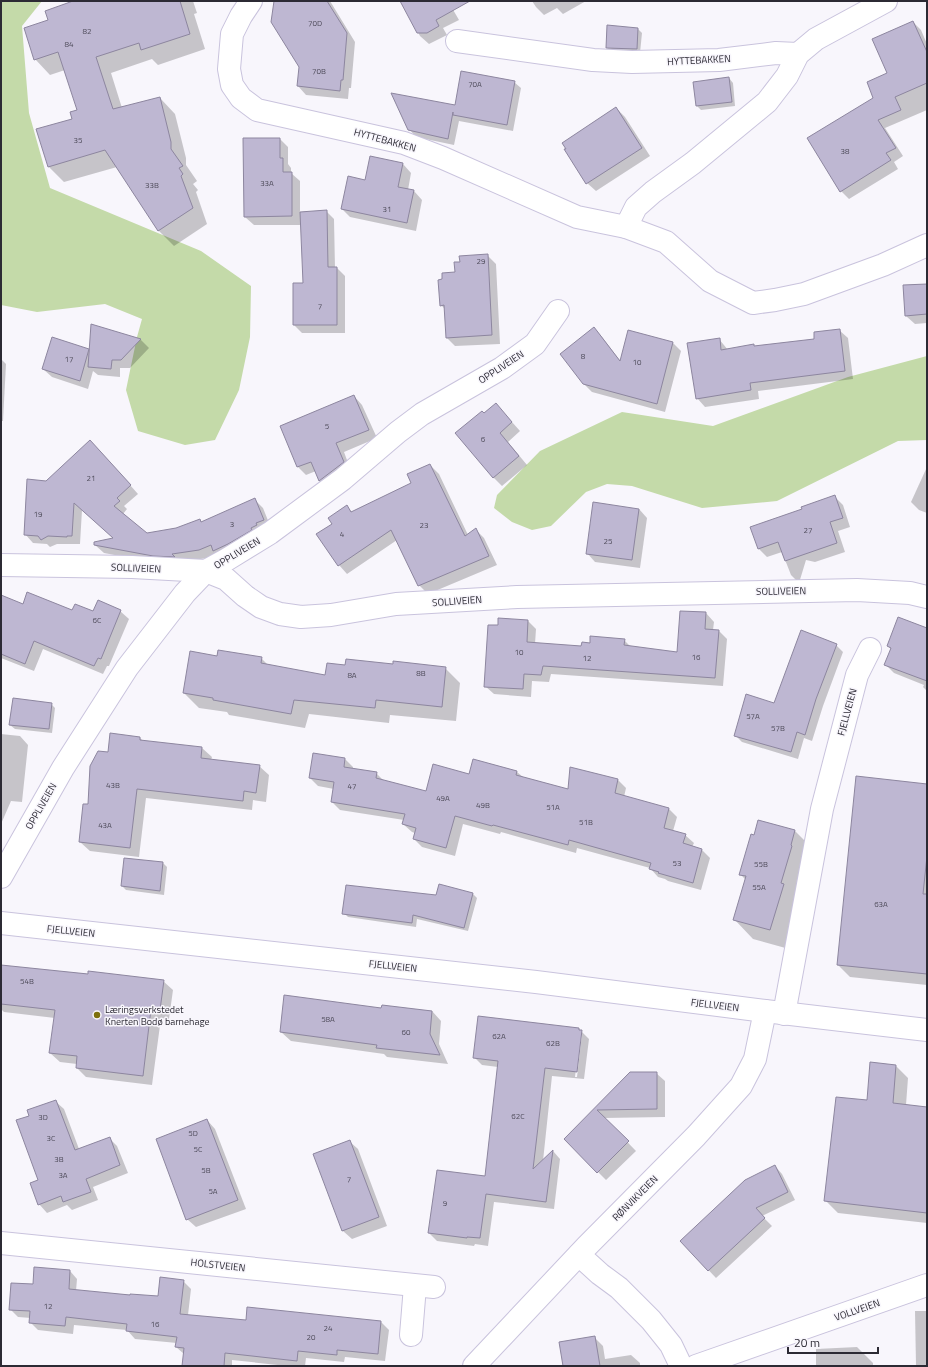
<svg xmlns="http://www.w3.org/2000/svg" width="928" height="1367" font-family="'Titillium Web',sans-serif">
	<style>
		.green { fill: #c4daa9 }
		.shadow { fill: #0003; fill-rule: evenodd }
		.building { fill: #beb7d2; stroke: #8d869f }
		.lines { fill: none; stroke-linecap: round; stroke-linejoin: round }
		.minor-casing { stroke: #c9c3dd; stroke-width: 24 }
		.minor { stroke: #fff; stroke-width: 22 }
		.poi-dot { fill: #7d6f0d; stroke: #f8f6fc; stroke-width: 1.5 }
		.labels { text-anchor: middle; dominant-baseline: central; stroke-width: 3; stroke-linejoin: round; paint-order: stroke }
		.number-label { font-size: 8px; fill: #504d5c }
		.street-label { font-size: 10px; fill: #2c2a34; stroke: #f8f6fc }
		.poi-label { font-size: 10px; fill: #2c2a34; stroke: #f8f6fc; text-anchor: start }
	</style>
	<rect width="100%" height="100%" fill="#f8f6fc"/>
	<!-- green -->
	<g class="green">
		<polygon points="1,1 42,1 22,26 29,113 50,188 201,251 251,286 250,337 239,390 215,440 185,445 138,431 126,390 137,337 142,319 105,304 37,312 1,305"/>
		<polygon points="927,356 927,440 898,441 777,501 702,508 632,486 607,484 586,492 551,526 532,530 512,522 494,508 497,495 540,451 622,412 713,426 848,377"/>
	</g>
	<!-- shadow -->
	<g class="shadow">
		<polygon points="69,1 193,1 197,13 194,14 205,49 158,65 152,59 111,73 122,108 160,98 175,114 186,158 186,165 197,181 193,184 198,190 196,192 207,224 174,246 158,230 117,167 64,182 49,167 38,130 73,119 79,110 65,70 50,75 35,59 49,21 70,3"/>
		<polygon points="287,1 330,1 355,42 351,88 349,88 348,99 306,95 298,86 300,67"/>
		<polygon points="401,1 448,1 459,20 443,28 447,35 429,44 420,36"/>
		<polygon points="532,1 586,1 563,14 557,8 544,15 536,7"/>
		<polygon points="913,22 921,30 927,44 927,110 885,128 903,156 894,162 898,169 849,199 841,191 875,98 888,74"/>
		<polygon points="638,29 642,33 640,53 611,52 607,48"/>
		<polygon points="729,78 733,83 735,106 701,110 697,106"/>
		<polygon points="514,82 521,88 513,131 459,121 454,145 416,137 409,129 456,106"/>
		<polygon points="616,108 625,117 650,156 596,191 587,183"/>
		<polygon points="279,138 288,147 288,164 291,168 291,173 300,181 300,213 326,211 334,219 335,268 337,268 345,276 345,333 302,333 294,325 294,284 304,284 302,225 254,225 245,217"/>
		<polygon points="403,164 411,173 408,190 414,191 422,200 416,231 350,217 342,209 366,181"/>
		<polygon points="487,255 496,264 500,344 455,346 447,338 445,309 441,305 456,273"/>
		<polygon points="927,285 927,323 915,324 906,316"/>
		<polygon points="92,325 141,340 149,348 130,368 120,368 120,377 98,375 93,371 88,389 52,377 43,369 53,339 90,351"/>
		<polygon points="594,328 602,337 621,362 629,331 673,343 681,351 665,412 592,392 583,383"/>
		<polygon points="839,330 848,338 853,379 758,391 759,399 705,407 697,398 719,339 728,350 815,340"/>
		<polygon points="1,359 6,364 3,421 1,421"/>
		<polygon points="354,396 362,405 377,438 344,452 351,471 328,489 319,481 316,471 306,475 298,467 281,426"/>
		<polygon points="504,413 520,431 508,442 527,465 502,486 493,477 484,414"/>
		<polygon points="99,450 138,494 124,506 127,509 123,514 147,534 176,529 200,520 202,523 254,499 263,508 271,528 208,558 162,564 104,553 95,545 115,539 82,510 80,544 57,544 50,547 47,544 33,543 25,534 46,482"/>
		<polygon points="430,465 439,474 468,535 476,530 484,538 497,565 428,594 419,585 397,540 347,574 339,565 333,524 347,507 352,512 412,483"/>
		<polygon points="927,467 927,513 919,510 911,502"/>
		<polygon points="834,496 843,505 850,527 838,531 845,552 815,562 806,560 799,583 791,575 782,552 767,557 758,548 803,510"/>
		<polygon points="639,509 647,518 640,568 595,562 587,553"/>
		<polygon points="23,605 73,612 94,612 120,611 129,619 109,666 107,666 103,674 43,649 34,671 1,658 1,607"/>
		<polygon points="706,613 714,622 713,630 719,631 727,639 723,686 551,674 549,682 532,681 531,697 494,694 485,686 499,626 528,621 536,629 535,644 582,647 591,644 624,640 631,647 678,653"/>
		<polygon points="927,630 927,691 923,687 924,685 894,673 886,665 891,649 888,646"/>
		<polygon points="836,645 843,652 823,706 812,741 804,738 798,759 742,742 735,735 774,704"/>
		<polygon points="218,657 261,658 269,666 326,677 346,666 394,666 445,668 460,683 456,721 390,715 389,723 309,714 305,728 229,715 227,712 199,708 184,693"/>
		<polygon points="51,704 55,708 52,733 15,729 10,725"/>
		<polygon points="1,734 20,736 28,745 22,802 11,801 1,824"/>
		<polygon points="140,738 144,742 202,748 212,757 211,760 259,766 269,775 266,802 253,800 252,810 146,798 139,857 90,851 80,842 88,805 108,753"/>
		<polygon points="345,759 353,767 353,769 376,773 384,781 426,792 470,775 517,772 523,777 569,790 571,768 618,780 626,788 624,797 669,809 677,817 673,831 685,835 694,843 692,847 702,850 710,858 701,890 668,881 665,879 658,877 650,868 577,848 576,853 501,832 500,834 463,824 455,856 422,847 414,839 415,833 412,832 403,824 404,820 340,810 332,802 334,789 318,786 310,778"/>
		<polygon points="927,785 927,985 850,977 838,965"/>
		<polygon points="795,831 814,850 789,949 753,939 734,919 746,880 741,875 754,836"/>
		<polygon points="163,863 167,867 164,895 126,890 122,886"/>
		<polygon points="473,894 477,898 468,931 417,919 416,927 348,917 344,913 437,896"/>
		<polygon points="1,966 163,981 173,990 169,1019 161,1018 152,1085 86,1077 77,1068 77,1064 60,1062 50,1053 55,1018 4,1012 1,1009"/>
		<polygon points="382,1006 432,1011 441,1021 439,1044 448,1064 387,1057 384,1054 291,1041 281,1032 382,1009"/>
		<path d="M579,1029L589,1039L584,1079L552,1076L543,1161L553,1151L560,1159L554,1209L494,1202L488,1246L475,1244L474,1246L437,1241L429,1233L485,1177L498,1067L482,1065L474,1057ZM580,1034H582L577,1077H575Z"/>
		<polygon points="896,1066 908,1078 906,1105 927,1108 927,1223 838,1213 826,1201 868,1101"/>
		<polygon points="631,1073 656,1073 665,1081 665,1117 604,1118 636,1151 606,1180 565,1139"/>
		<polygon points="55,1101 64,1109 79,1149 109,1138 117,1146 128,1173 93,1187 98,1200 72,1210 67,1205 47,1213 39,1204 40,1180"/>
		<polygon points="207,1120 215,1129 246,1209 196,1227 187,1219"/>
		<polygon points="349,1141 358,1149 387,1226 352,1239 343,1231 314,1154"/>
		<polygon points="775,1166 782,1174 795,1200 762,1216 772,1226 716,1278 681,1241"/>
		<polygon points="70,1271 77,1279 76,1291 158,1297 183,1281 191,1289 188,1315 247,1321 381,1322 389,1330 385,1361 345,1357 344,1362 306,1358 305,1366 287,1366 232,1360 232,1366 184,1366 184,1354 176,1347 177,1343 135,1339 127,1330 74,1325 73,1334 38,1330 30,1322 31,1318 18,1317 10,1309 34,1285"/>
		<polygon points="915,1311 927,1311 927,1366 916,1366"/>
		<polygon points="594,1337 603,1346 605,1359 631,1355 640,1363 640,1366 564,1366"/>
		<polygon points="857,1347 873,1363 873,1366 816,1366 816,1349"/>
	</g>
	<!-- building -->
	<g class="building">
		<polygon points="73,1 180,1 190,34 141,50 139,43 96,57 113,109 160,97 171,142 171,149 183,166 179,168 183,174 181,176 193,208 158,231 105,150 48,167 36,129 72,119 70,112 77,110 58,52 34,60 24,28 48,20 45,11"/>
		<polygon points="274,1 327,1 347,33 343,80 341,80 340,91 297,86 299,67 271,22"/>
		<polygon points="400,1 470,1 436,20 439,26 427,33 417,33"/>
		<polygon points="913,21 927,52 927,83 895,97 901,110 878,120 896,148 886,153 891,160 840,192 807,138 873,98 867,82 887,73 872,39"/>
		<polygon points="607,25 638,28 637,49 606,48"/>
		<polygon points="461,71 515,81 507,125 453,115 453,112 448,139 408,130 391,93 455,105"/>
		<polygon points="729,77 732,102 696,106 693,82"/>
		<polygon points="616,107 642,148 586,184 564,149 566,149 562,143"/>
		<polygon points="243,138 280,138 280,158 283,158 283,172 292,172 292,216 244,217"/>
		<polygon points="370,156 403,163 398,187 414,190 407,223 341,209 348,176 365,180"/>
		<polygon points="327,210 328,267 337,267 337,325 293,325 293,283 303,283 300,212"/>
		<polygon points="488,254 492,335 446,338 444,305 440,306 438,280 442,279 442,273 455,272 454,262 460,262 459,256"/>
		<polygon points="927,284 927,314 905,316 903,285"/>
		<polygon points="91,324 141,339 121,360 112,360 111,369 88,367"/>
		<polygon points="594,327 620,361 628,330 673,342 657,404 583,384 560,354"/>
		<polygon points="840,329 845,371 750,383 751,390 696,399 687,343 720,338 721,350 754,344 754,346 814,339 814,332"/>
		<polygon points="52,337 89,349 80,381 42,369"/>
		<polygon points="354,395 369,430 336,443 344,462 319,481 311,462 297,467 280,426"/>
		<polygon points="496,403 512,422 500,433 519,456 493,478 455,433 482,411 484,413"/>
		<polygon points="90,440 131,485 117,498 120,501 114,506 147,533 176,528 200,519 201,522 255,498 264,520 256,523 257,525 251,528 252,530 228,544 213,551 211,545 199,550 172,554 175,557 153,556 94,545 94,542 113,538 74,503 72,536 67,536 67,537 48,536 41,540 38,536 24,535 27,479 46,481"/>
		<polygon points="430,464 465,536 476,528 489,556 418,586 391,530 338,566 316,534 332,524 328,518 347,505 351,512 411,483 407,474"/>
		<polygon points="835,495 843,518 830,522 837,543 785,561 778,542 758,549 750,527 802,509 801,507"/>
		<polygon points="593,502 639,509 632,560 586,554"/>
		<polygon points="27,592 72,610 75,604 93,611 98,600 121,610 101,659 98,658 94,666 34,641 25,664 1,654 1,595 23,604"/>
		<polygon points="680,611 706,612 705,629 719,630 715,678 543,666 541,675 524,674 523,689 484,687 488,625 498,625 498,618 528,620 527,642 581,646 582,642 590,643 590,636 625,639 624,645 677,652"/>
		<polygon points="898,617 927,628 927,681 884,665 891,648 887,646"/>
		<polygon points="801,630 837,644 816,699 805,735 797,732 791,752 734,736 746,694 774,703"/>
		<polygon points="218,650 262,657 261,663 325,675 327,663 345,665 346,659 393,664 393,661 446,667 442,707 376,700 375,708 294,700 291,714 213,700 213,698 183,693 190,651 217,656"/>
		<polygon points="13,698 52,703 49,729 9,725"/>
		<polygon points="110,733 140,737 140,740 202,747 201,758 260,765 256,793 244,791 243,801 137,789 130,848 79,842 83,804 88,804 90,766 98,751 108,752"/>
		<polygon points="313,753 345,758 344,767 377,772 376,778 426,791 433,764 469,774 473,759 517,771 516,775 568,789 570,767 618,779 615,793 669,808 664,828 686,834 683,843 702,849 693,883 658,873 659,872 649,869 651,863 569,840 568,845 493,825 492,826 455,816 446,848 413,839 416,828 402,824 405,814 331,802 334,782 309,778"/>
		<polygon points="856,776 927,784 927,856 923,894 927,894 927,974 837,965"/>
		<polygon points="758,820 795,830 791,845 792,846 781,883 784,884 770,930 733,920 746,876 739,875 751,834 754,835"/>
		<polygon points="124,858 163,862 160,891 121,886"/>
		<polygon points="439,884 473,893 464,928 413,915 412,923 342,914 346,885 436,895"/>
		<polygon points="1,965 88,974 88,971 164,980 160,1010 151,1009 143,1076 76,1068 77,1056 49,1053 55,1010 1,1004"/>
		<polygon points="284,995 381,1008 382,1005 432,1011 430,1034 440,1055 376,1048 377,1045 280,1032"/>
		<polygon points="478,1016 579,1028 579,1030 582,1030 577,1072 545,1068 533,1169 553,1150 546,1202 486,1194 480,1238 467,1237 467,1238 428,1233 437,1170 485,1176 498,1061 473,1058"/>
		<polygon points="870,1062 896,1065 893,1103 927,1107 927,1213 824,1201 836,1097 867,1100"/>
		<polygon points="630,1072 657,1072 657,1109 597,1110 629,1141 597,1173 564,1139"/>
		<polygon points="56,1100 75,1150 110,1137 120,1165 86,1179 91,1192 63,1202 61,1196 38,1205 30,1183 38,1180 16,1120 29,1116 27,1110"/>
		<polygon points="207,1119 238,1200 186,1220 156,1139"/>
		<polygon points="350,1140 379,1217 342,1231 313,1154"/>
		<polygon points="775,1165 788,1192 756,1208 765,1218 708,1271 680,1241 745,1180"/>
		<polygon points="34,1267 70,1270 69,1289 130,1295 130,1294 158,1296 160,1277 184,1280 180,1314 246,1320 247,1307 381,1321 378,1354 337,1350 337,1355 298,1351 297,1361 225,1353 224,1366 182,1366 184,1348 175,1347 177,1337 126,1331 127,1324 66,1317 65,1326 29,1323 30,1311 9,1310 11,1283 33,1284"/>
		<polygon points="595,1336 600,1366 563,1366 559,1342"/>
	</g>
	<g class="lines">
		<!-- minor casing -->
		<g class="minor-casing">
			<g id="minor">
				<polyline points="251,1 241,16 232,34 229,69 232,85 241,98 257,110 404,143 443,158 577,217 626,227 666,242 710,281 753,303 775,300 804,294 883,265 927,245"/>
				<polyline points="457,41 593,60 632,62 719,60 776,53 798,54"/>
				<polyline points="626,227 636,207 653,192 693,163 767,102 787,76 798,54 816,39 886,1"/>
				<polyline points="1,565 132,567 206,571 226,579 245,596 261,607 280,614 301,617 331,615 396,604 517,597 857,590 910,593 927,597"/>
				<polyline points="1,877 63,768 127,668 185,593 206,571 226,560 270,533 343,479 398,432 422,414 502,368 535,344 558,311"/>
				<polyline points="1,923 536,982 765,1011 927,1030"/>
				<polyline points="784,1014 822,809 857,675 870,649"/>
				<polyline points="1,1243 434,1287"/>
				<polyline points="579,1255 600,1274 619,1288 651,1320 671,1345 681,1366"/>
				<polyline points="411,1335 415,1286"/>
				<polyline points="474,1366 586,1247 696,1136 741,1086 755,1059 765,1011"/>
				<polyline points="696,1366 927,1285"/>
			</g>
		</g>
		<!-- minor -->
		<use href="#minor" class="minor"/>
	</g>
	<!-- markers -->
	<circle class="poi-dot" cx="97" cy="1015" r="4"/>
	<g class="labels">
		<!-- number labels -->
		<g class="number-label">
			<text x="315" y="23">70D</text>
			<text x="87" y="31">82</text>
			<text x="69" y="44">84</text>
			<text x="319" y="71">70B</text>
			<text x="475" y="84">70A</text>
			<text x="78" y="140">35</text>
			<text x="845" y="151">38</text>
			<text x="267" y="183">33A</text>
			<text x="152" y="185">33B</text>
			<text x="387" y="209">31</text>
			<text x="481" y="261">29</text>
			<text x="320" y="306">7</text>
			<text x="583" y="356">8</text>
			<text x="69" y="359">17</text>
			<text x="637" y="362">10</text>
			<text x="327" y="426">5</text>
			<text x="483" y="439">6</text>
			<text x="91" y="478">21</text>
			<text x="38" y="514">19</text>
			<text x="232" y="524">3</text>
			<text x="424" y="525">23</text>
			<text x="808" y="530">27</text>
			<text x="342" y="534">4</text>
			<text x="608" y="541">25</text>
			<text x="97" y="620">6C</text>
			<text x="519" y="652">10</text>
			<text x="696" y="657">16</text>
			<text x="587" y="658">12</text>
			<text x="421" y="673">8B</text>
			<text x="352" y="675">8A</text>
			<text x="753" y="716">57A</text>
			<text x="778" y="728">57B</text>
			<text x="113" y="785">43B</text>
			<text x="352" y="786">47</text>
			<text x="443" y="798">49A</text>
			<text x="483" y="805">49B</text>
			<text x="553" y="807">51A</text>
			<text x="586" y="822">51B</text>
			<text x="105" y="825">43A</text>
			<text x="677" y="863">53</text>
			<text x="761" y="864">55B</text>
			<text x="759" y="887">55A</text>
			<text x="881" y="904">63A</text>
			<text x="27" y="981">54B</text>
			<text x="328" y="1019">58A</text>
			<text x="406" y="1032">60</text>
			<text x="499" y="1036">62A</text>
			<text x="553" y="1043">62B</text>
			<text x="518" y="1116">62C</text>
			<text x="43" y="1117">3D</text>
			<text x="193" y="1133">5D</text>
			<text x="51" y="1138">3C</text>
			<text x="198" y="1149">5C</text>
			<text x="59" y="1159">3B</text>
			<text x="206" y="1170">5B</text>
			<text x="63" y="1175">3A</text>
			<text x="349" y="1179">7</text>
			<text x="213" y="1191">5A</text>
			<text x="445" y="1203">9</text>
			<text x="48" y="1306">12</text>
			<text x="155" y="1324">16</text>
			<text x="328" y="1328">24</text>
			<text x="311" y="1337">20</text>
		</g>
		<!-- street labels -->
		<g class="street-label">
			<text transform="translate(699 60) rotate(-3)">HYTTEBAKKEN</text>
			<text transform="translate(385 140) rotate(15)">HYTTEBAKKEN</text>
			<text transform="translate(501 367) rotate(-33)">OPPLIVEIEN</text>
			<text transform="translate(237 553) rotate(-31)">OPPLIVEIEN</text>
			<text transform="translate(136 568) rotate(2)">SOLLIVEIEN</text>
			<text transform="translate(781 591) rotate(-1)">SOLLIVEIEN</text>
			<text transform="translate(457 601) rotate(-4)">SOLLIVEIEN</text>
			<text transform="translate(847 712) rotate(-75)">FJELLVEIEN</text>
			<text transform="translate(41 806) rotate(-60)">OPPLIVEIEN</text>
			<text transform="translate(71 931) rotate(6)">FJELLVEIEN</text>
			<text transform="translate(393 966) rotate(6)">FJELLVEIEN</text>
			<text transform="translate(715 1005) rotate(7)">FJELLVEIEN</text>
			<text transform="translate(635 1198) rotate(-45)">RØNVIKVEIEN</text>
			<text transform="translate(218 1265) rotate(6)">HOLSTVEIEN</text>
			<text transform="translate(857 1310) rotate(-19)">VOLLVEIEN</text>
		</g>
		<!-- poi labels -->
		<g class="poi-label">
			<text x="105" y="1009">Læringsverkstedet<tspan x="105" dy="12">Knerten Bodø barnehage</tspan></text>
		</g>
	</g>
	<!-- border -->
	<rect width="928" height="1367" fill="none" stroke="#2c2a34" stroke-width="4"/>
	<!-- scale -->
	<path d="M788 1347v6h90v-6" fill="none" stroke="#2c2a34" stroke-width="2"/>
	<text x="794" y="1347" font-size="12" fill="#2c2a34" stroke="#f8f6fc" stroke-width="3" paint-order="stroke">20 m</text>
</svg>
